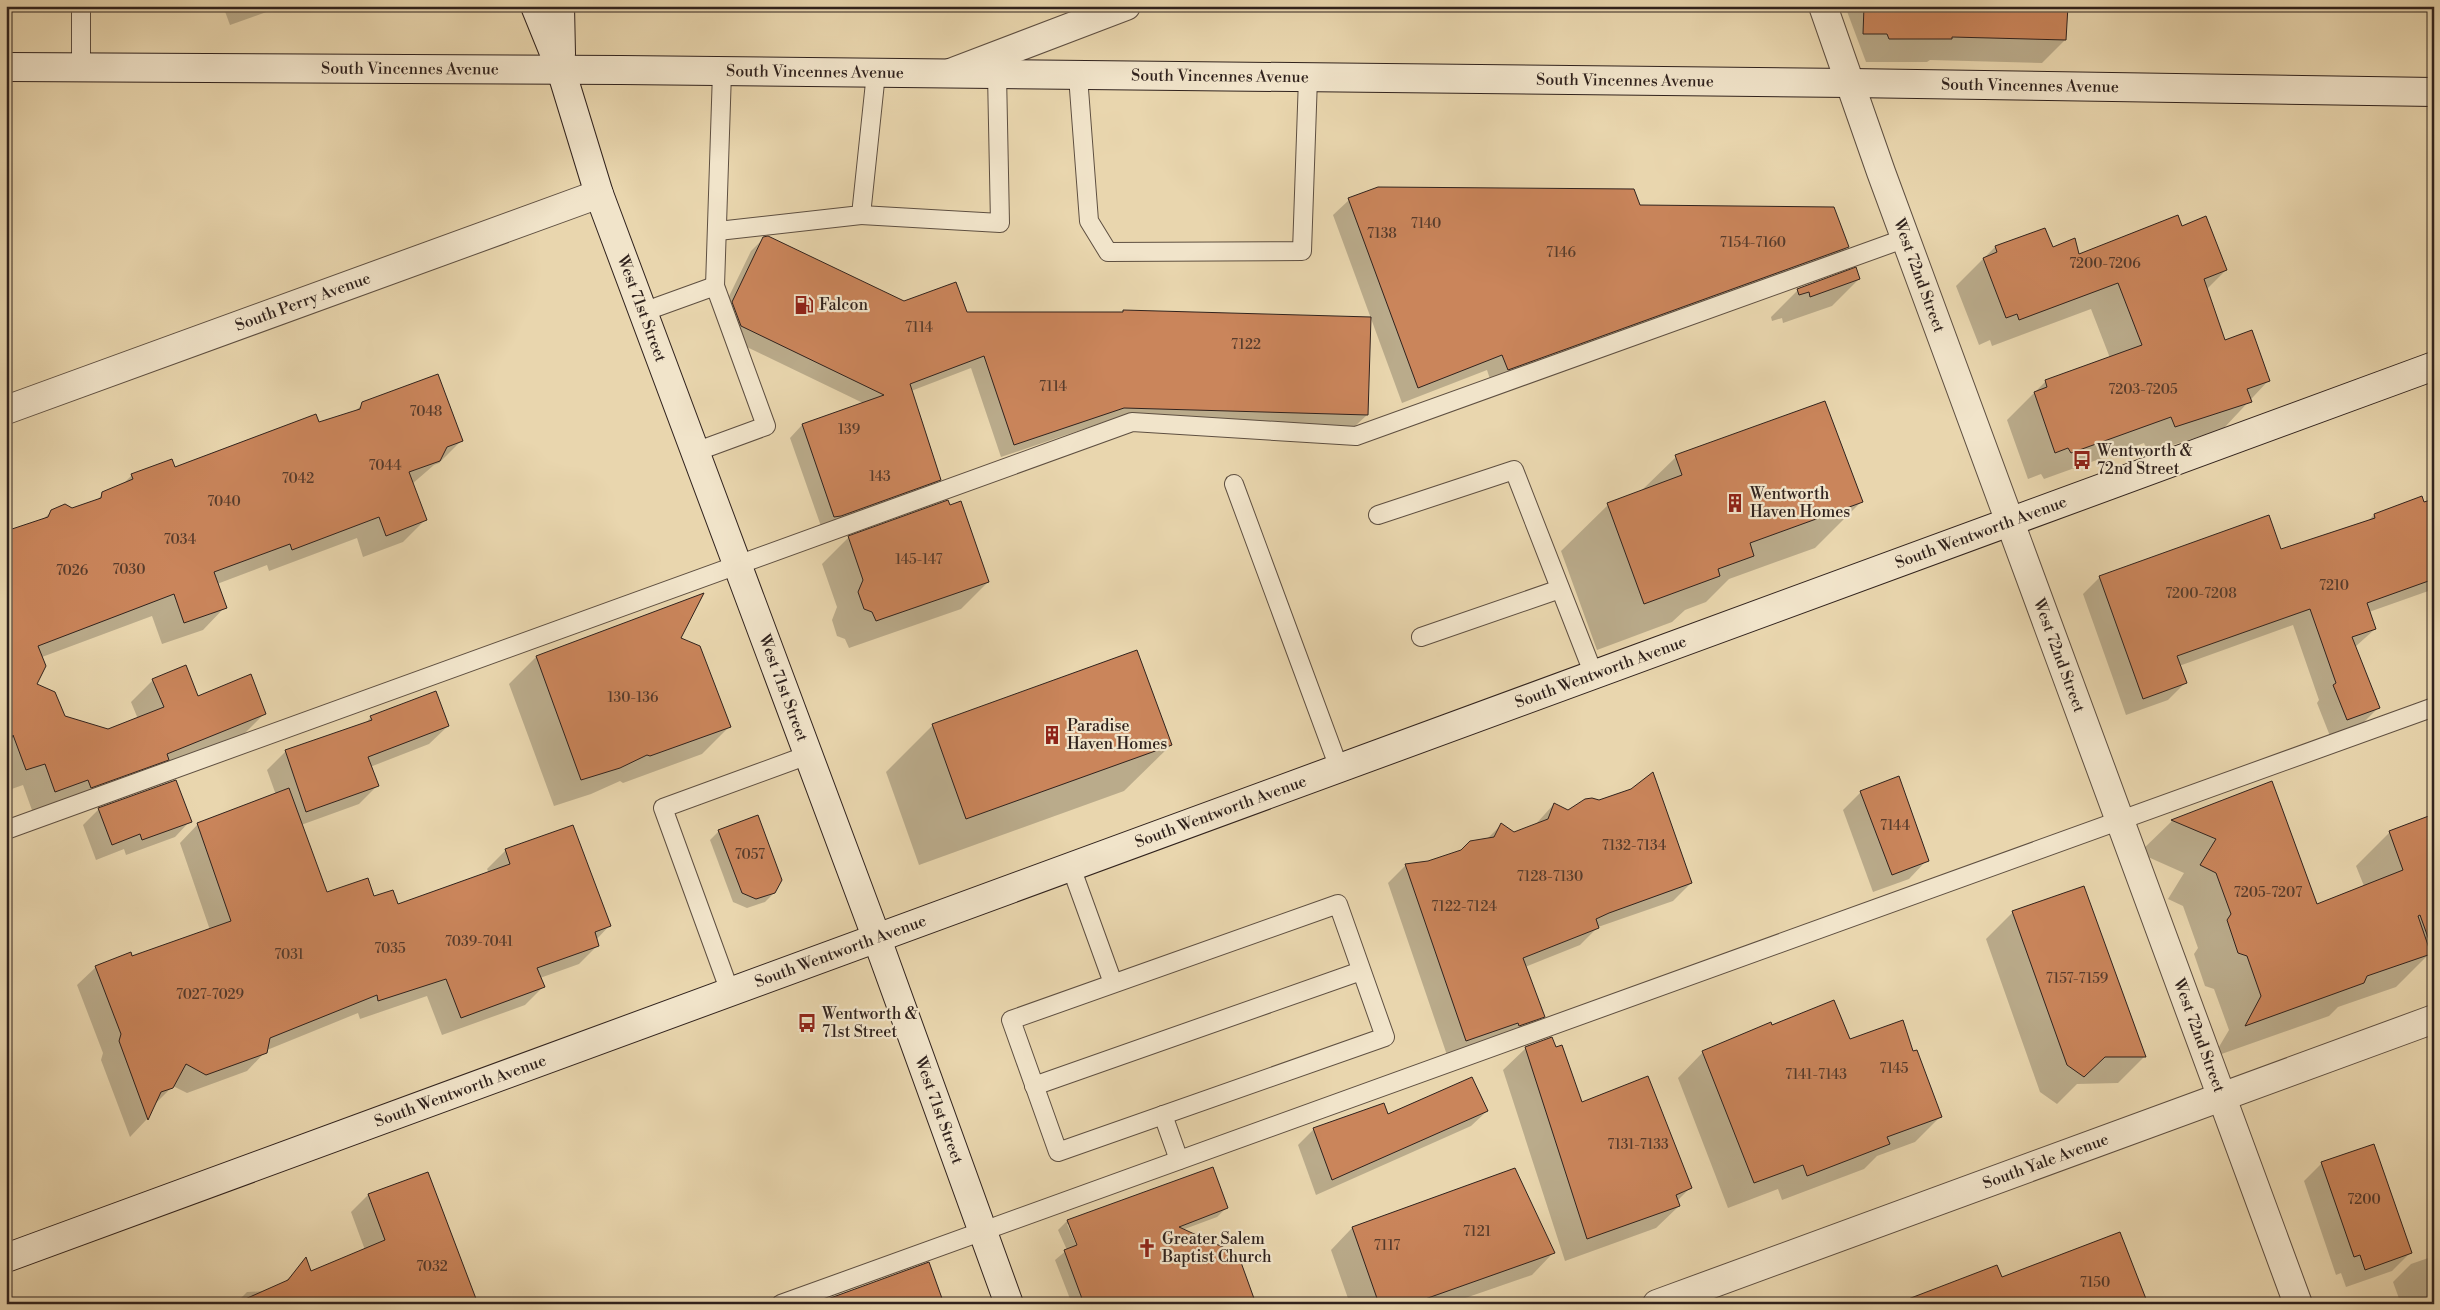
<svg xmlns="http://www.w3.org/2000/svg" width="2440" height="1310" font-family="'Libre Bodoni',serif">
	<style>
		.shadow { fill: #0003; fill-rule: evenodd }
		.building { fill: #ca855b; stroke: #30221d }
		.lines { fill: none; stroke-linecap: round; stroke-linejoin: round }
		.lane-casing { stroke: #5e4f41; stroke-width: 20 }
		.street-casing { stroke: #5e4f41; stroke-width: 30 }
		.secondary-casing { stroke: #30221d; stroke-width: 30 }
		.lane { stroke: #f1e4ca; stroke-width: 18 }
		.street { stroke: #f1e4ca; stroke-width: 28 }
		.secondary { stroke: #f1e4ca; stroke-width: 28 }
		.labels { text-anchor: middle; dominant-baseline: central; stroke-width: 4.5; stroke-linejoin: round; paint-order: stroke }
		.number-label { font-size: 14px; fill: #563b2c }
		.street-label { font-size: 16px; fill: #30221d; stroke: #f1e4ca }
		.poi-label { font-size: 16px; fill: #30221d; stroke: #f1e4ca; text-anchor: start }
	</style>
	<rect width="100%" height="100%" fill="#e9d6ae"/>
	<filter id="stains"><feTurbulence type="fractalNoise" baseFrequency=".004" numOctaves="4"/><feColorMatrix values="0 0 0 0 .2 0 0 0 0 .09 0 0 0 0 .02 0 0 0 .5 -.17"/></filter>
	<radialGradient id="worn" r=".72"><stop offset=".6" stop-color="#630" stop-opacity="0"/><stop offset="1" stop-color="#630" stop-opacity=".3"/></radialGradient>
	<!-- shadow -->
	<g class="shadow">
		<polygon points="223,6 283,6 230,25"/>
		<polygon points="864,6 879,6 866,11"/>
		<polygon points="1845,6 2066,6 2065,40 2042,63 1930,60 1927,62 1866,62"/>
		<polygon points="2235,6 2372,6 2371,8"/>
		<polygon points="1349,200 1639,206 1847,247 1832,263 1492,385 1487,370 1402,403 1333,215"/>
		<polygon points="2181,227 2226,270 2207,289 2225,342 2269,380 2223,429 2148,453 2144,443 2044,479 2041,474 2028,479 2007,420 2046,381 2110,358 2091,309 1992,346 1990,340 1979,345 1956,286 1995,247 2052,249 2079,255"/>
		<polygon points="764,238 903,302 966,313 1121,313 1123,311 1367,415 1354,427 1110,420 1001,457 971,368 911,391 940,479 927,492 822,529 790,438 802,425 863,403 728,338 720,315 751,251"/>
		<polygon points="1859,279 1832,306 1783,323 1782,318 1772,321 1771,317 1798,290"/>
		<polygon points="363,404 461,441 439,463 434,465 412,484 425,520 403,542 363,557 357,538 269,571 267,565 217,584 225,607 203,630 162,644 152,616 42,657 36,685 64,718 108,730 138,719 131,702 153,680 198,697 265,713 242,736 33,813 23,785 6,791 6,533 42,520 52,511 72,510 95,502 103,494 121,486 132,475 174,469 354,412"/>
		<polygon points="1676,457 1861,502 1815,548 1729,579 1706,602 1685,610 1672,622 1597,650 1561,551 1608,505 1640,492"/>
		<polygon points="2374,515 2434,519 2434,589 2369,612 2375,629 2355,647 2378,708 2361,725 2330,736 2317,703 2319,700 2293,625 2179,666 2185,683 2168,700 2126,715 2083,594 2100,577 2280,550 2366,523"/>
		<polygon points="849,537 988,582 961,609 849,648 845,639 837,636 832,620 837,607 822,564"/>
		<polygon points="679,639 729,727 702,754 623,783 620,781 591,794 554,806 509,684 536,657"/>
		<polygon points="371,717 448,726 429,744 370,767 377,786 359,804 301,825 327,894 373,898 397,906 489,873 487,869 506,850 609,926 596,940 598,945 579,964 540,978 543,987 525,1005 442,1035 427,996 360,1019 358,1013 267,1050 247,1071 187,1093 173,1086 153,1106 147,1119 130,1137 101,1060 103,1053 77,985 96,967 132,958 210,930 180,843 198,824 276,795 267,770 286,751 364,725"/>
		<polygon points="933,725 1171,745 1124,791 919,865 886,772"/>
		<polygon points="2271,783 2316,905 2364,886 2356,866 2390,832 2434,816 2434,945 2428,947 2430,953 2396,987 2338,1007 2329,1016 2213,1057 2229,1030 2214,989 2205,986 2194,954 2198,948 2183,906 2168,899 2184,873 2139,853 2172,821"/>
		<polygon points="1861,792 1927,860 1909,879 1873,892 1843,810"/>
		<polygon points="1554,804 1691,883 1673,901 1598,927 1580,945 1525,967 1544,1016 1526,1034 1448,1058 1388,883 1406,865 1428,862 1462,852 1487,839 1501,825 1514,833 1535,825"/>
		<polygon points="99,809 190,821 175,837 126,855 124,849 96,860 83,825"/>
		<polygon points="719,831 774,893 765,902 747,908 733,902 710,840"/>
		<polygon points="2013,912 2144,1057 2118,1083 2077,1084 2057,1104 2040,1092 1986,939"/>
		<polygon points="1772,1026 1912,1053 1940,1117 1915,1142 1877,1156 1864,1169 1782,1200 1778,1189 1728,1208 1678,1078 1703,1052"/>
		<polygon points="1526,1048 1582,1103 1690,1188 1677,1201 1679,1206 1656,1228 1565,1261 1503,1070"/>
		<polygon points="1487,1111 1471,1126 1316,1195 1298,1145 1314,1129 1387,1116"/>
		<polygon points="2322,1163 2410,1253 2392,1271 2346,1287 2341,1273 2336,1275 2304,1181"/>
		<path d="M1212,1168L1226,1208L1217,1217L1182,1230L1254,1304H1072L1055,1260L1067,1250L1058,1230L1067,1221ZM1067,1224H1070L1081,1250L1079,1251Z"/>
		<polygon points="427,1174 477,1304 235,1304 247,1292 269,1291 280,1287 306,1260 311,1272 365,1250 351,1212 368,1195"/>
		<polygon points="1352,1228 1553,1253 1532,1275 1448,1304 1350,1304 1331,1250"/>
		<polygon points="2434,1256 2434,1304 2401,1304 2393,1282 2411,1264"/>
	</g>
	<!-- building -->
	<g class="building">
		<polygon points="1864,6 2068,6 2066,40 1952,37 1952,39 1889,39 1887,34 1863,34"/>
		<polygon points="1378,187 1634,189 1640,205 1834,207 1849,247 1508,370 1502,355 1418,388 1348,198"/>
		<polygon points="2178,215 2182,226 2206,216 2227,270 2204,279 2225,340 2252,330 2270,381 2247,389 2252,402 2175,427 2171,417 2071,453 2068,448 2055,453 2034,392 2047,387 2045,380 2142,345 2118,283 2019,320 2017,314 2006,318 1983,258 1997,252 1995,246 2045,228 2053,247 2075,238 2079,254"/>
		<polygon points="768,236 904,301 956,282 967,312 1123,312 1123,310 1371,317 1368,415 1124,408 1014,445 984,356 910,384 941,480 841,516 834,517 802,424 884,395 741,326 732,302 763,237"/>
		<polygon points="1856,267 1860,279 1810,297 1809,292 1799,295 1797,289"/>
		<polygon points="438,374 463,441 447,447 440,461 409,472 427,520 386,536 379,517 292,550 290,544 214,572 227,608 184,623 174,594 38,646 46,666 37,684 55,692 65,716 108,729 164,707 152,679 186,665 198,696 251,674 266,714 167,754 169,760 91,788 88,780 55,792 45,764 26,770 13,735 6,751 6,531 48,517 51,510 65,504 72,508 101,498 102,492 133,479 131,474 172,459 175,467 316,414 319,422 360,409 362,402"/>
		<polygon points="1825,401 1863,502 1750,543 1754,556 1718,569 1720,576 1644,604 1607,503 1682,475 1675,455"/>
		<polygon points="2422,496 2424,502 2434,499 2434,579 2367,603 2376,629 2352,637 2380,708 2347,720 2333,685 2336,683 2310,609 2177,656 2187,683 2143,699 2099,576 2269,515 2281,549 2375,518 2374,514"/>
		<polygon points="948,500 950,505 961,501 989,582 876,621 872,612 864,609 858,592 863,580 848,536"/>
		<polygon points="704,593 681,638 700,646 731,727 650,756 647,755 620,768 581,780 536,656"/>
		<polygon points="1137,650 1172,745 966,819 932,724"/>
		<polygon points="436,691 449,726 368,757 379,786 306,812 285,750 372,720 370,716"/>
		<polygon points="1653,772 1692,883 1609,913 1596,919 1599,928 1523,958 1545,1017 1519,1026 1518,1023 1466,1041 1405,864 1428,861 1461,850 1470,841 1494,837 1501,823 1514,832 1548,819 1554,803 1568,810 1585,799 1592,798 1599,800 1631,789"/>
		<polygon points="1899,776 1929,861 1892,875 1860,791"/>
		<polygon points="176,780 192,822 142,840 140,834 112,845 98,808"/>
		<polygon points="2272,781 2317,904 2403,870 2389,831 2434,814 2434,942 2430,943 2420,915 2418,916 2431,954 2367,976 2364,983 2245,1026 2261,996 2247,956 2238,953 2227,920 2231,914 2216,873 2200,865 2216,839 2171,820"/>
		<polygon points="289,788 327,892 368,878 374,896 393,890 398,904 510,864 505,849 573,825 611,926 595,932 599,946 537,968 545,987 461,1018 446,979 378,1001 377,995 270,1038 267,1053 206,1075 186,1064 173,1088 161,1092 148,1120 119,1041 121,1034 95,966 131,952 132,956 231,921 197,823"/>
		<polygon points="758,815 782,880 775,893 756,899 742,893 718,830"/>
		<polygon points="2084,886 2146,1057 2105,1057 2084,1077 2067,1065 2012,911"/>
		<polygon points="1834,1000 1850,1039 1903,1020 1913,1051 1917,1050 1942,1117 1887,1137 1890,1144 1807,1176 1803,1165 1754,1183 1702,1051 1771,1022 1772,1025"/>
		<polygon points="1552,1037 1556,1047 1562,1045 1582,1102 1648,1076 1692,1188 1676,1195 1680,1206 1587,1239 1525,1047"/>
		<polygon points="1472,1077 1488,1111 1332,1180 1313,1128 1384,1103 1388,1114"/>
		<polygon points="2374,1144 2412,1253 2365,1270 2360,1255 2354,1257 2321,1162"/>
		<polygon points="1213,1167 1228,1208 1179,1227 1238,1254 1256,1304 1084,1304 1064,1250 1077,1245 1067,1220"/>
		<polygon points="1515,1168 1555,1253 1411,1304 1379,1304 1352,1227"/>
		<polygon points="428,1172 478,1304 234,1304 288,1280 306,1257 311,1271 385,1240 368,1194"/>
		<polygon points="2120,1232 2148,1304 1904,1304 1903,1301 1997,1265 2002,1277"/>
		<polygon points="929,1262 944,1304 826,1304 825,1300"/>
	</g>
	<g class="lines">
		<!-- lane casing -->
		<g class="lane-casing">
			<g id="lane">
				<polyline points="81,6 81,67"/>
				<polyline points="1078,76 1089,221 1108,252 1302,251 1308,78"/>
				<polyline points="861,215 1000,223 997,74"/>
				<polyline points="718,231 861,215 876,73"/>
				<polyline points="715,286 722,72"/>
				<polyline points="643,312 715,286 766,426 695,452"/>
				<polyline points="1234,484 1339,768"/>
				<polyline points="1378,515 1514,470 1594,675"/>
				<polyline points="1421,637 1560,589"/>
				<polyline points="6,830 1132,422 1356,436 1906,238"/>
				<polyline points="1071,867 1113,983"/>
				<polygon points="1338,904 1385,1037 1058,1152 1011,1020"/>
				<polyline points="730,992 663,808 808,755"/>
				<polyline points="1034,1086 1361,971"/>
				<polyline points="1163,1115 1179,1160"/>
				<polyline points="781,1304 2434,707"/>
			</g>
		</g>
		<!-- street casing -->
		<g class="street-casing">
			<g id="street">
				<path id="s1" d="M1823,6L1881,172L2298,1304"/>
				<polyline points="950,73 1126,6"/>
				<path id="s2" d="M6,410L599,194"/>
				<path id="s3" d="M1657,1304L2434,1019"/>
			</g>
		</g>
		<!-- secondary casing -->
		<g class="secondary-casing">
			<g id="secondary">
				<path id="s4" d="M535,6L561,70L599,194L877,939L1009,1304"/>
				<polyline points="560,6 561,54"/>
				<path id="s5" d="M6,67L621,70L1850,83L2434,92"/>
				<path id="s6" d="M6,1258L2434,366"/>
			</g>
		</g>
		<!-- lane -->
		<use href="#lane" class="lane"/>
		<!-- street -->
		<use href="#street" class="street"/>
		<!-- secondary -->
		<use href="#secondary" class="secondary"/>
	</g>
	<!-- icons -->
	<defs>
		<g id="fuel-bare" transform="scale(1.5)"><path d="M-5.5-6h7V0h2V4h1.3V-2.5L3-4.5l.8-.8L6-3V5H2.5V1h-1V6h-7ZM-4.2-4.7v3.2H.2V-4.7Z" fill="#8f2418" stroke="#f1e4ca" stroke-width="2.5" paint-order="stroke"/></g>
		<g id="bus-bare" transform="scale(1.5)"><path d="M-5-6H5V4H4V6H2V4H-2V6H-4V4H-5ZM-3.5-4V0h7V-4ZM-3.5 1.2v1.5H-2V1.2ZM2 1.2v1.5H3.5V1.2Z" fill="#8f2418" stroke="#f1e4ca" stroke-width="2.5" paint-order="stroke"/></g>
		<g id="building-bare" transform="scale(1.5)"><path d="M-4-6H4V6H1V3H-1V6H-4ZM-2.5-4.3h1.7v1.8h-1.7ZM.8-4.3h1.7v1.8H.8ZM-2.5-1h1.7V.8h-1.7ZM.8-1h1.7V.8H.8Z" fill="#8f2418" stroke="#f1e4ca" stroke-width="2.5" paint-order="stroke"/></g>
		<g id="church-bare" transform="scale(1.5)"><path d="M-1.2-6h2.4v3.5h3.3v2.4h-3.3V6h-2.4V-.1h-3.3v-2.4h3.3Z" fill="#8f2418" stroke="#f1e4ca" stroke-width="2.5" paint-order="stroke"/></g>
	</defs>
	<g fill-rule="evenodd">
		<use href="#fuel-bare" x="804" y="305"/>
		<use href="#bus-bare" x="2082" y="460"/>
		<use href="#building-bare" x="1735" y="503"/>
		<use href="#building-bare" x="1052" y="735"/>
		<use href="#bus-bare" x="807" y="1023"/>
		<use href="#church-bare" x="1147" y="1248"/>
	</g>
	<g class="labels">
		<!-- number labels -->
		<g class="number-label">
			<text x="1426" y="224">7140</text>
			<text x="1382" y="234">7138</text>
			<text x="1753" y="243">7154-7160</text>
			<text x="1561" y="253">7146</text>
			<text x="2105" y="264">7200-7206</text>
			<text x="919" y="328">7114</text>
			<text x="1246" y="345">7122</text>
			<text x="1053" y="387">7114</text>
			<text x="2143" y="390">7203-7205</text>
			<text x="426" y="412">7048</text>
			<text x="849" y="430">139</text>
			<text x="385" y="466">7044</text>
			<text x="880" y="477">143</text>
			<text x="298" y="479">7042</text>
			<text x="224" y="502">7040</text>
			<text x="180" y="540">7034</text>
			<text x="919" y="560">145-147</text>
			<text x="129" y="570">7030</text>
			<text x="72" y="571">7026</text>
			<text x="2334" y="586">7210</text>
			<text x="2201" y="594">7200-7208</text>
			<text x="633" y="698">130-136</text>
			<text x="1895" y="826">7144</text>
			<text x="1634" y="846">7132-7134</text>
			<text x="750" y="855">7057</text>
			<text x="1550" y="877">7128-7130</text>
			<text x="2268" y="893">7205-7207</text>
			<text x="1464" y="907">7122-7124</text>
			<text x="479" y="942">7039-7041</text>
			<text x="390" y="949">7035</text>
			<text x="289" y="955">7031</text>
			<text x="2077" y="979">7157-7159</text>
			<text x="210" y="995">7027-7029</text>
			<text x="1894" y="1069">7145</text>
			<text x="1816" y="1075">7141-7143</text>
			<text x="1638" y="1145">7131-7133</text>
			<text x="2364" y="1200">7200</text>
			<text x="1477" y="1232">7121</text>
			<text x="1387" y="1246">7117</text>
			<text x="432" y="1267">7032</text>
			<text x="2095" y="1283">7150</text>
		</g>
		<!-- street labels -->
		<g class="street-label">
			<text stroke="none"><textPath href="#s5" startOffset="404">South Vincennes Avenue</textPath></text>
			<text stroke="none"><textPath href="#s5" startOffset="809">South Vincennes Avenue</textPath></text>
			<text stroke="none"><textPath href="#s5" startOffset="1214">South Vincennes Avenue</textPath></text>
			<text stroke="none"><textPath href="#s5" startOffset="1619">South Vincennes Avenue</textPath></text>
			<text stroke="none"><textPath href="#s5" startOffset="2024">South Vincennes Avenue</textPath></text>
			<text stroke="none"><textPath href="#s1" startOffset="286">West 72nd Street</textPath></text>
			<text stroke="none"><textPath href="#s2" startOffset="316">South Perry Avenue</textPath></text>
			<text stroke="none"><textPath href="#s4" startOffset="321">West 71st Street</textPath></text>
			<text stroke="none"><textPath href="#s6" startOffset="2104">South Wentworth Avenue</textPath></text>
			<text stroke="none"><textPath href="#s1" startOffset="691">West 72nd Street</textPath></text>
			<text stroke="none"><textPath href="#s6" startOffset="1699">South Wentworth Avenue</textPath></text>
			<text stroke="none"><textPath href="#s4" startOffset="726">West 71st Street</textPath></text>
			<text stroke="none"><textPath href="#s6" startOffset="1294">South Wentworth Avenue</textPath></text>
			<text stroke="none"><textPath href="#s6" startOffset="889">South Wentworth Avenue</textPath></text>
			<text stroke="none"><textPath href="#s1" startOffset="1096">West 72nd Street</textPath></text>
			<text stroke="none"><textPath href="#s6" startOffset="484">South Wentworth Avenue</textPath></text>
			<text stroke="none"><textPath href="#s4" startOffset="1176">West 71st Street</textPath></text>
			<text stroke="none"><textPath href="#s3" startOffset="414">South Yale Avenue</textPath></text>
		</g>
		<!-- poi labels -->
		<g class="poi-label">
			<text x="819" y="305">Falcon</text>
			<text x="2097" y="451">Wentworth &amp;<tspan x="2097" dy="18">72nd Street</tspan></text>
			<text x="1750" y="494">Wentworth<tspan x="1750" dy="18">Haven Homes</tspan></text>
			<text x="1067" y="726">Paradise<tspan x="1067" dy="18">Haven Homes</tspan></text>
			<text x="822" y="1014">Wentworth &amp;<tspan x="822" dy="18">71st Street</tspan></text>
			<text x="1162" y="1239">Greater Salem<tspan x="1162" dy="18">Baptist Church</tspan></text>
		</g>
	</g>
	<!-- margin -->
	<rect width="2440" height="1310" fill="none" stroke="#e9d6ae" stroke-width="25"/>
	<rect x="8" y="8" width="2425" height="1295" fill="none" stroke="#30221d" stroke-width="2.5"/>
	<rect x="12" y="12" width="2415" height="1285" fill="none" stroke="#30221d"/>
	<rect width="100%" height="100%" filter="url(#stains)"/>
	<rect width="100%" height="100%" fill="url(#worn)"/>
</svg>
